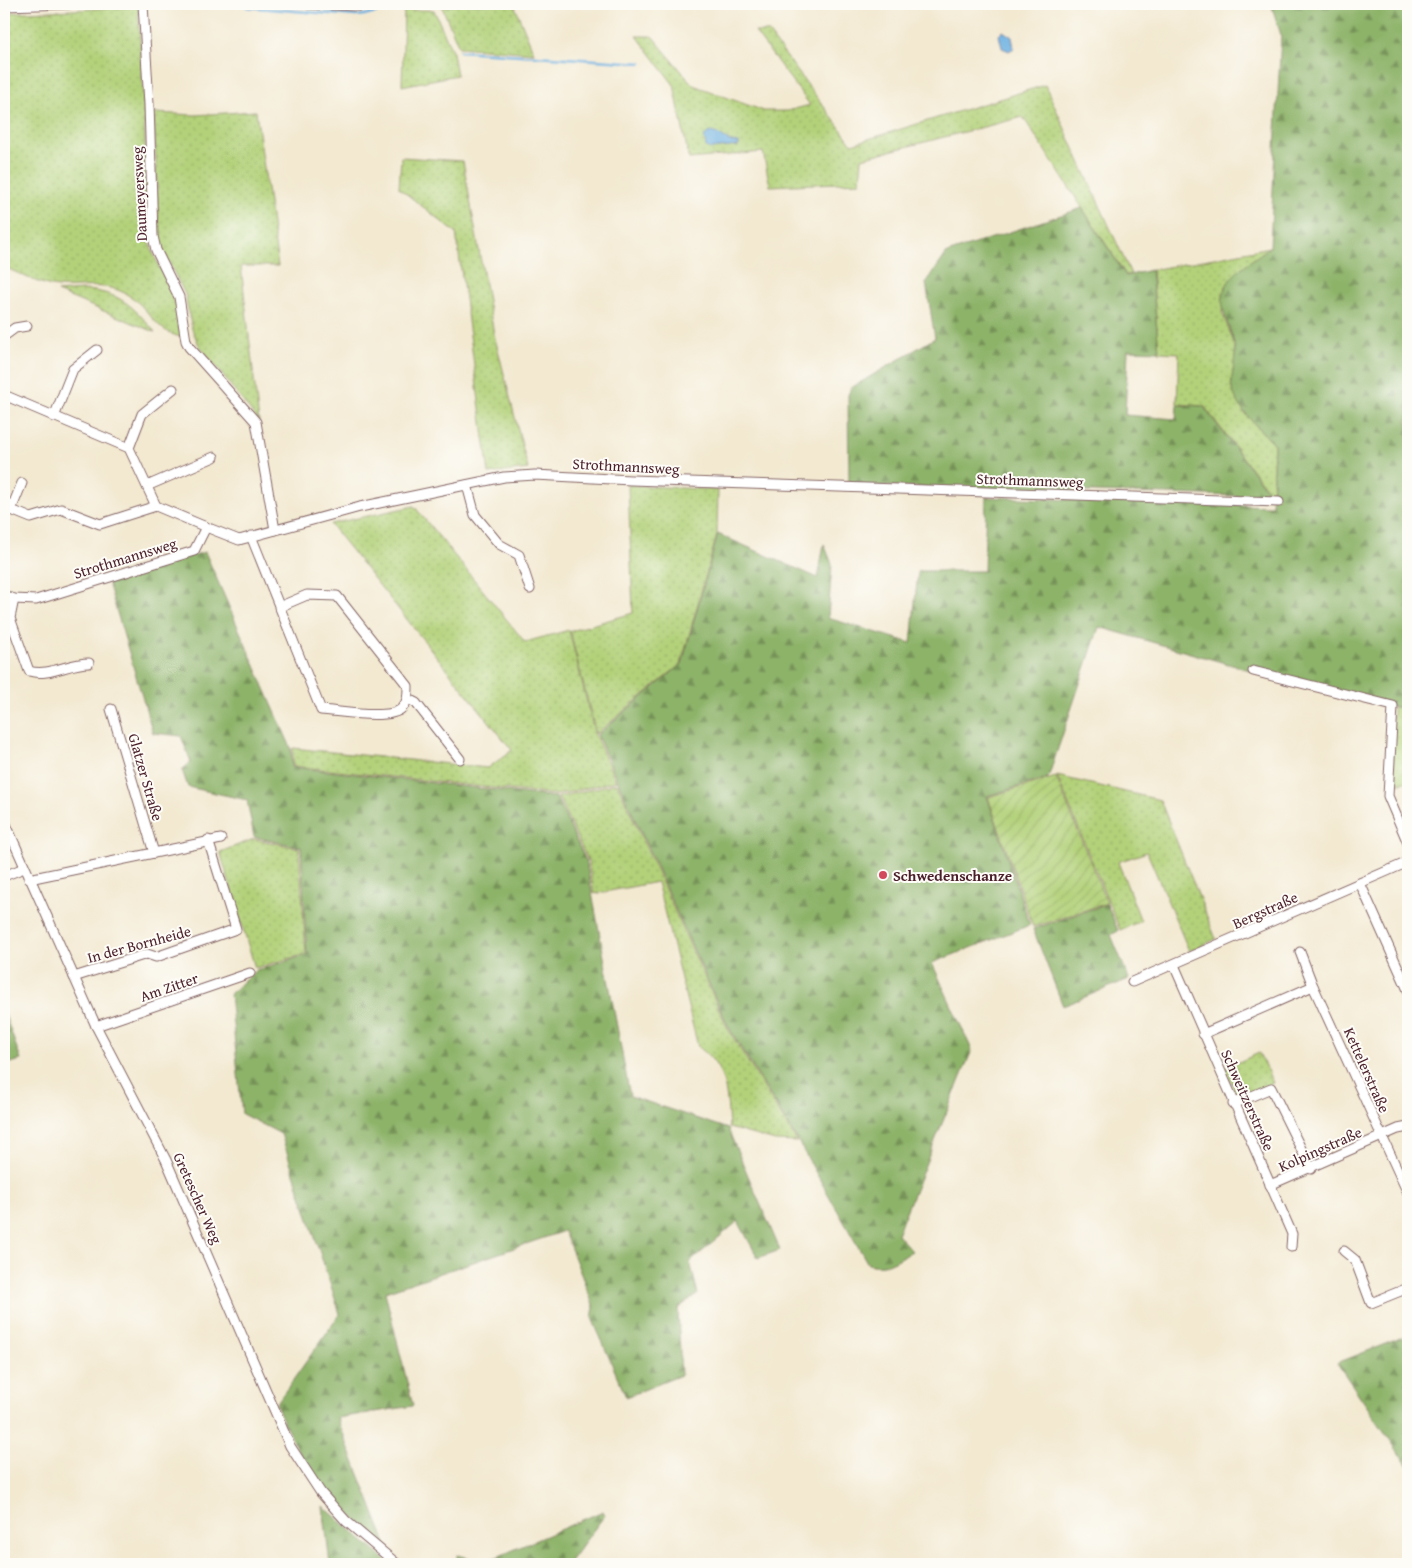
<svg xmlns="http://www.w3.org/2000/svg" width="1412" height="1568" font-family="'Gentium Book Plus',serif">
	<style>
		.grass { fill: url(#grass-dots); stroke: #7e7852 }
		.forest { fill: url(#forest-firs); stroke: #6c694a }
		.garden { fill: url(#garden-furrows); stroke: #7e7852 }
		.water { fill: #69afe0; stroke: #5a6786 }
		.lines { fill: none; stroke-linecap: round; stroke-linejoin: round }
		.stream { stroke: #69afe0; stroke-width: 2.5 }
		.minor-casing { stroke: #856665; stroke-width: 11 }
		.minor { stroke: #fff; stroke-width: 9 }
		.poi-dot { fill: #d1495b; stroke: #fdfcf7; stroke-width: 2 }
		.labels { text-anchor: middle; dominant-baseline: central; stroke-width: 4; stroke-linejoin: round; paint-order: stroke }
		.street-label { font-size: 15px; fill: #4a1f2b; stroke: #fdfcf7 }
		.poi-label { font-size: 15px; font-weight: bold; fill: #4a1f2b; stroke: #fdfcf7; text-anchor: start }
	</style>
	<defs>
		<pattern id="grass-dots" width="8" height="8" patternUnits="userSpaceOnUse" patternTransform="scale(1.25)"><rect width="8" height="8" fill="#b2d179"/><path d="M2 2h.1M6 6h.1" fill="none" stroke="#9bb369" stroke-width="1.8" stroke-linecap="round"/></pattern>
		<pattern id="forest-firs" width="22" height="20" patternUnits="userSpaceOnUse" patternTransform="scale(1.25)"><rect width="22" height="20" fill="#8db369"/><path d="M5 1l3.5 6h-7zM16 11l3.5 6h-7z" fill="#759157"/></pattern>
		<pattern id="garden-furrows" width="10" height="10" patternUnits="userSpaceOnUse" patternTransform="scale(1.25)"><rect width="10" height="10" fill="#b2d179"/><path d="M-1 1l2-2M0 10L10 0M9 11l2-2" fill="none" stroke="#9bb369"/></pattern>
	</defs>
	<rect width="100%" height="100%" fill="#fdfcf7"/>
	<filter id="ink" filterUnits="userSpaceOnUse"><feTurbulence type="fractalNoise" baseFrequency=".02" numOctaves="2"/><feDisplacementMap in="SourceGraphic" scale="10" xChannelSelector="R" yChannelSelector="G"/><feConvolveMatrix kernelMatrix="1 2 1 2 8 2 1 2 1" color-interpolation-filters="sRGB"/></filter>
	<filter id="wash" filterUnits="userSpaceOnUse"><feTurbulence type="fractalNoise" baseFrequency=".0096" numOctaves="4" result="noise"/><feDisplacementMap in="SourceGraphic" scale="20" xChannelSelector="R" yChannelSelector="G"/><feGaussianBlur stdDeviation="1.12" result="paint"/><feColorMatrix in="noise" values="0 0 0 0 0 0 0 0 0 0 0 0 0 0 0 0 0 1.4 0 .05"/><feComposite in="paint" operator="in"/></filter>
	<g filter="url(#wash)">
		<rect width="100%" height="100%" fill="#f3e9d1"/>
		<!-- grass -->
		<g class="grass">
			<polygon points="462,4 514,4 534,53 459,47 442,7"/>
			<path d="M138,7L144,104L148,237L153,253L175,300L181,337C155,332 149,307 128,295C105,281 83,289 58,287C39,285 21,274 4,267V13Z"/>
			<polygon points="404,10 434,10 453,53 457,75 402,86"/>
			<polygon points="755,32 768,32 852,144 1045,85 1131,274 1126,275 1023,117 862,158 860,182 770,186 763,152 689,159 674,85 637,36 652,36 693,85 764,111 787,111 810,105"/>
			<polygon points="256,111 278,266 241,266 259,422 199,345 192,329 185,294 161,247 159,235 154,113 195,115"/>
			<polygon points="401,157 463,161 494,334 528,469 489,474 456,233 399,188"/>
			<polygon points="1270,247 1240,269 1222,312 1234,343 1236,361 1231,387 1245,414 1274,444 1272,496 1204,406 1177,404 1179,353 1159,352 1152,270"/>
			<path d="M83,290C120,292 132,305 155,332L57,292Z"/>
			<polygon points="628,485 718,490 717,535 681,664 596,734 570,631 633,613"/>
			<polygon points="414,506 525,642 569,630 595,735 616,781 557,795 293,766 293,748 488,768 512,750 330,524"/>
			<polygon points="1393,706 1408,710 1408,781 1392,785"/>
			<polygon points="1057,776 1160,800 1216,939 1189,951 1147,852 1118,862 1141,921 1120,930"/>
			<path d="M617,783L728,1029L797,1142L775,1141L729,1128C727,1096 727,1066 698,1047L657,882L594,894L588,861L558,797Z"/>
			<polygon points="254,839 299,848 306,954 255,968 220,852"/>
			<polygon points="1259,1053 1273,1083 1238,1098 1225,1068"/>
		</g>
		<!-- forest -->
		<g class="forest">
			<path d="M1271,4H1408V710L1253,671L1099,627L1048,778L987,796L1030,925L932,963L972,1050L897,1234L912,1251C897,1260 886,1269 868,1264L799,1143L729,1028L597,735L682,664L718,534L818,578L824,544L832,564L828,618L911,643L918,571H984L986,497L1272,506L1274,444C1258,427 1239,411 1232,389C1229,380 1238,358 1234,343C1230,324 1217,308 1225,288C1233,270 1256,258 1270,247L1281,35Z"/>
			<polygon points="1082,208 1126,276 1151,270 1159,351 1128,350 1125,415 1176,419 1177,405 1203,406 1272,497 849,485 848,395 851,388 935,338 926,283 947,253"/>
			<path d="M205,552L291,748L292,767L556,797L586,861L630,1096L728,1129L780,1250L758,1258L738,1221L690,1262L698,1294L678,1308L681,1375L626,1397L592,1318L594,1307L564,1231L385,1292L413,1406L337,1418L389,1551C357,1521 321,1490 299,1452C290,1437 283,1420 276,1404L340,1314L281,1134L242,1114L230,994L256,970L307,955L301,847L254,837L247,800L188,787L182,770L191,762L181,736L153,733L107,579Z"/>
			<polygon points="1107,904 1118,931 1111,935 1129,979 1063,1006 1033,929"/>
			<polygon points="4,1012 21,1060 4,1065"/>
			<polygon points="1403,1337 1408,1348 1408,1466 1337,1363"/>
			<polygon points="323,1506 390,1564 330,1564"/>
			<polygon points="603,1511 605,1515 568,1564 456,1564 458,1555 481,1561 497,1557"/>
		</g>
		<!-- garden -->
		<polygon class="garden" points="1056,777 1107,903 1033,927 988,797"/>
		<!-- water -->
		<g class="water">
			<polygon points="1003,31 1012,37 1014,48 1009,51 1002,48 999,35"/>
			<path d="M710,132C721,133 726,143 739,143V146L711,149L706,147L704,136Z"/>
		</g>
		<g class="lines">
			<!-- stream -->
			<g class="stream">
				<polyline points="247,7 356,16 372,14 394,4"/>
				<polyline points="460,51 641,63"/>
			</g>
		</g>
	</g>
	<g filter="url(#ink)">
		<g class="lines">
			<!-- minor casing -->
			<g class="minor-casing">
				<g id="minor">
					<polyline points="143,4 149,104 153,236 156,250 179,297 186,341 189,347 256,422 275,530"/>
					<polyline points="308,4 358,6 372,4"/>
					<polyline points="4,6 69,4"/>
					<polyline points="4,336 15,328 27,326"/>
					<polyline points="4,395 129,448 156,506 206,527"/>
					<polyline points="54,417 73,369 97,350"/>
					<polyline points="129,448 142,414 173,389"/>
					<polyline points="467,485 475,515 499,544 519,555 530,589"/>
					<polyline points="147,486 214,457"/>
					<polyline points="4,507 31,518 61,509 100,524 156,506"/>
					<polyline points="11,510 22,483"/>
					<path d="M251,536L321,710C339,711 390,721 402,708C408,702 408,695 408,686L337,596L307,595L279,607"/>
					<polyline points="4,595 14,599 36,600 194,551 206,527 239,540 360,507 504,477 535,475 631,480 1279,502"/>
					<path d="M14,599L10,618L29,671C49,677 68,663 89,663"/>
					<polyline points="1253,671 1393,706 1388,796 1408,843"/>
					<polyline points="408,699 416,703 460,759"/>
					<polyline points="111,709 154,853"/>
					<polyline points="4,820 96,1026 166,1160 290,1446 321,1493 346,1521 397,1564"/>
					<polyline points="4,876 24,868"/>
					<polyline points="29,879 221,839"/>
					<polyline points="1360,883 1408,990"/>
					<polyline points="1300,952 1313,986 1408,1193"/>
					<polyline points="1174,965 1292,1234 1291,1247"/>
					<polyline points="74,977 147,954 156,957 236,929 208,840"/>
					<polyline points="1132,982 1408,862"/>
					<polyline points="96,1026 250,973"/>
					<polyline points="1203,1034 1313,986"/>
					<polyline points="1233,1104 1271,1088 1311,1169"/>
					<polyline points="1270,1185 1398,1129 1408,1127"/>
					<polyline points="1344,1251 1355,1260 1371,1303 1408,1288"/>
				</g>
			</g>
			<!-- minor -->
			<use href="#minor" class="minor"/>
		</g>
	</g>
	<!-- markers -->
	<circle class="poi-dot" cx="883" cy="875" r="5"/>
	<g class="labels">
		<!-- street labels -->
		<g class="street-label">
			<text transform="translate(139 194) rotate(-93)">Daumeyersweg</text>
			<text transform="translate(626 466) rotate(3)">Strothmannsweg</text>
			<text transform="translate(1030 480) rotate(2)">Strothmannsweg</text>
			<text transform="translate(125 558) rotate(-17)">Strothmannsweg</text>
			<text transform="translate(146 777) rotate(74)">Glatzer Straße</text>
			<text transform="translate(1265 910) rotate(-24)">Bergstraße</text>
			<text transform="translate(139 944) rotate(-15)">In der Bornheide</text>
			<text transform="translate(169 987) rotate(-19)">Am Zitter</text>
			<text transform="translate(1367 1070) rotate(66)">Kettelerstraße</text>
			<text transform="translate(1248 1100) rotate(66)">Schweitzerstraße</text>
			<text transform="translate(1320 1149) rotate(-24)">Kolpingstraße</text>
			<text transform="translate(198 1198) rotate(66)">Gretescher Weg</text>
		</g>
		<!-- poi labels -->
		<g class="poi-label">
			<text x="893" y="875">Schwedenschanze</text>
		</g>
	</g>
	<!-- margin -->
	<rect width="1412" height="1568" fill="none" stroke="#fdfcf7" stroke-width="20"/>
</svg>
